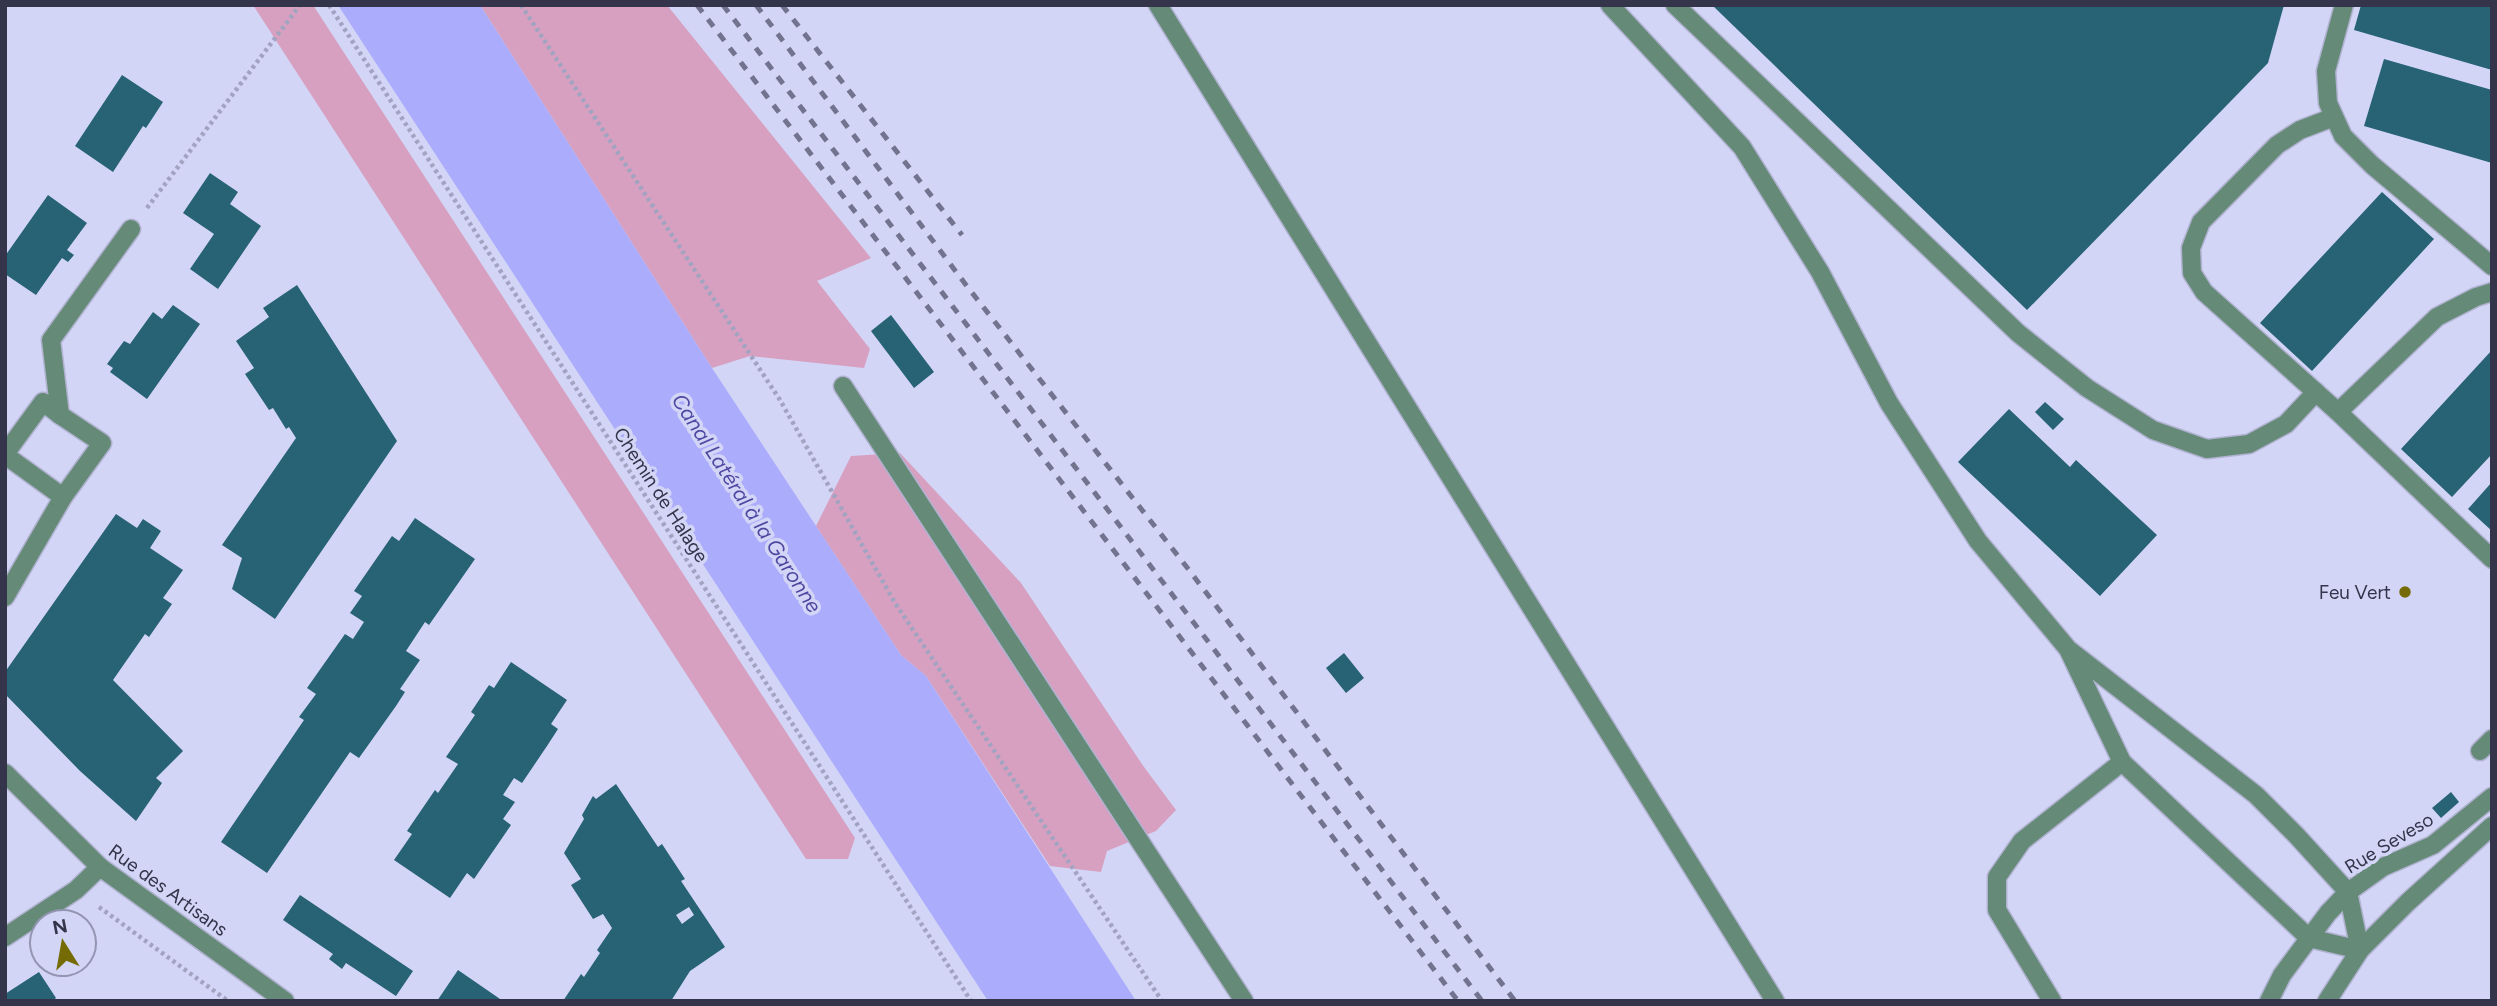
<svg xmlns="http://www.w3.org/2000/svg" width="2497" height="1006" font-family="Figtree,sans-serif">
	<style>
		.green { fill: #d7a0c0 }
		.water { fill: #abacfc }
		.building { fill: #276275; fill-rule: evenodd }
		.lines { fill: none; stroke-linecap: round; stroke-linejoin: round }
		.minor-casing { stroke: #b0b2d0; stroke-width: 21 }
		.path { stroke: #a2a3c1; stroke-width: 4.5; stroke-dasharray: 3.5 3.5; stroke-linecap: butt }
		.minor { stroke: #658b78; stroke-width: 18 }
		.rail { stroke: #72738e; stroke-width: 5; stroke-dasharray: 9 9; stroke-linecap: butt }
		.poi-dot { fill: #756b04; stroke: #d3d5f6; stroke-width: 2.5 }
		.labels { text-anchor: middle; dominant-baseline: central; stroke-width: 7; stroke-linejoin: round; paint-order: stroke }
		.street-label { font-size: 19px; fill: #34354b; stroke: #d3d5f6 }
		.poi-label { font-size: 19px; fill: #34354b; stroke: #d3d5f6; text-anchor: end }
		.water-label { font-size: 21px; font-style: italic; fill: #4f48a3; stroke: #d3d5f6 }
	</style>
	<rect width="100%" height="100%" fill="#d3d5f6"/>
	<!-- green -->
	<g class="green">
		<polygon points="253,5 313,5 855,838 848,859 806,859"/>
		<polygon points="480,5 667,5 871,258 817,281 870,349 864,368 750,356 712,368"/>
		<polygon points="900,453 1021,583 1144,767 1176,810 1156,831 1107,851 1101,872 1050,866 926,676 901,655 816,526 851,456"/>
	</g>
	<!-- water -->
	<polygon class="water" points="338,5 480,5 712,368 901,655 926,676 1136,1001 988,1001"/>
	<!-- building -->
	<g class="building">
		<polygon points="1712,5 2284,5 2268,63 2027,310"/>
		<polygon points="2361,5 2492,5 2492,70 2354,30"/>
		<polygon points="2384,59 2492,90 2492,163 2364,126"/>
		<polygon points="122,75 163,102 146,128 143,126 113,172 75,146"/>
		<polygon points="210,173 238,192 230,204 261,226 218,289 190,269 214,234 183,213"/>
		<polygon points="2382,192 2434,239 2312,371 2260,323"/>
		<polygon points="48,195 87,223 67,250 74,255 68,262 62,258 36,295 5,274 5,256"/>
		<polygon points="297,285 397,441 275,619 232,589 242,558 222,545 296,438 289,427 286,429 273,408 269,410 245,374 254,368 236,341 269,317 263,308"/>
		<polygon points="173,305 200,324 147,399 110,372 113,368 107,364 124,341 130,344 153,312 162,319"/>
		<polygon points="891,315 934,372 914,388 871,331"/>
		<polygon points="2492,350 2492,454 2452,497 2401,449"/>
		<polygon points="2045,402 2064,419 2053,430 2035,412"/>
		<polygon points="2009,409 2070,467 2076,460 2157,535 2100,596 1958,462"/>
		<polygon points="2492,482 2492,531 2468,509"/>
		<polygon points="116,514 137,528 143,519 161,531 150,548 183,570 163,598 172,604 149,637 145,634 113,680 183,751 156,778 162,783 136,821 80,771 5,694 5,672"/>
		<polygon points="415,518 475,559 429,625 425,622 406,651 420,660 400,689 405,692 396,706 359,758 350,752 267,873 221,842 304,720 299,717 316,694 307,688 345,634 353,639 364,622 350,613 362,596 354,591 392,536 399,541"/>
		<polygon points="1344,653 1364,678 1346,693 1326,668"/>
		<polygon points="511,662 567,700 551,724 558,729 547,746 522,783 514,778 503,795 515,802 503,819 511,825 474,879 467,873 450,898 394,860 412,834 407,831 435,790 438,793 458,764 446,757 475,715 471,712 489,685 494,688"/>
		<path d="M616,784L658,847L662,844L685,879L681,881L725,947L690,971L671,1001H563L581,974L584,977L600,953L597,950L612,928L603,914L593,919L571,885L581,879L564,853L584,819L582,815L593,796L596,799ZM689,907L694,915L682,924L676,915Z"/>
		<polygon points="2451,792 2459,802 2441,818 2432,808"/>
		<polygon points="300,895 413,971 396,996 346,963 342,969 329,959 333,954 283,920"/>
		<polygon points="458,970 503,1001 437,1001"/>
		<polygon points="39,972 56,998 52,1001 5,1001 5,994"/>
	</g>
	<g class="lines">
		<!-- minor casing -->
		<g class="minor-casing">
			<g id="minor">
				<polyline points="1158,5 1775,1001"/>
				<polyline points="1610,5 1742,147 1820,272 1889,403 1978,541 2068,649 2256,795 2296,835 2348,892 2360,950 2309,938 2122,762 2068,649"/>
				<polyline points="1675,5 2018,333 2087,388 2153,430 2207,449 2249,444 2286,424 2316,392"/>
				<polyline points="2344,5 2326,71 2328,103 2343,136 2372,165 2492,266"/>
				<polyline points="2334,117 2300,130 2277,145 2201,222 2191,248 2192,273 2204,292 2338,412 2492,559"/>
				<polyline points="843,386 1244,1001"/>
				<polyline points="2338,412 2437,317 2476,297 2492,292"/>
				<polyline points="5,454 43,402 60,415"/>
				<polyline points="5,455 63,497"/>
				<polyline points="5,597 63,497 102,443 60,415 51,340 131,229"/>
				<polyline points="2480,751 2492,739"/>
				<polyline points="5,773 100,867 285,1001"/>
				<polyline points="5,937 76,890 100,867"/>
				<polyline points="2052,1001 1997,910 1997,877 2022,841 2122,762"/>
				<polyline points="2269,1001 2282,975 2328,913 2348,892 2383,867 2433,845 2492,797"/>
				<polyline points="2327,1001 2360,950 2408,902 2492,826"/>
			</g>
		</g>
		<!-- path -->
		<g class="path">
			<polyline points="329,5 971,1001"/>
			<polyline points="521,5 780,400 895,603 1162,1001"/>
			<polyline points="147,208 300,5"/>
			<polyline points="99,907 228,1001"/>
		</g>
		<!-- minor -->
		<use href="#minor" class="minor"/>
		<!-- rail -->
		<g class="rail">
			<polyline points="697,5 1458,1001"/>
			<polyline points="723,5 1482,1001"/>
			<polyline points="756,5 966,285 1189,570 1515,1001"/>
			<polyline points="782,5 962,235"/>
		</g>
	</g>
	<!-- markers -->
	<circle class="poi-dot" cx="2405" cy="592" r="7"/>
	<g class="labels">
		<!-- street labels -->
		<g class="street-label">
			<text transform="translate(661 495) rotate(57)">Chemin de Halage</text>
			<text transform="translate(2389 843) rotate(-31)">Rue Seveso</text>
			<text transform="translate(168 890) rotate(36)">Rue des Artisans</text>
		</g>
		<!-- poi labels -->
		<g class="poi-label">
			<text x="2391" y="592">Feu Vert</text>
		</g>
		<!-- water labels -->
		<g class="water-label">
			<text transform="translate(747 503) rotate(57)">Canal Latéral à la Garonne</text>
		</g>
	</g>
	<!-- border -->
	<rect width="2497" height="1006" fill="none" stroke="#34354b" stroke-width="14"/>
	<!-- north arrow -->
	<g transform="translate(63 943) rotate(349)"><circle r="33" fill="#d3d5f6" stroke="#9395b2" stroke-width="2"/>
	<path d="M0-5L12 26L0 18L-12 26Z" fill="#756b04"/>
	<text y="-10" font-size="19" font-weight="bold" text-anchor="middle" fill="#34354b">N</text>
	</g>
</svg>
